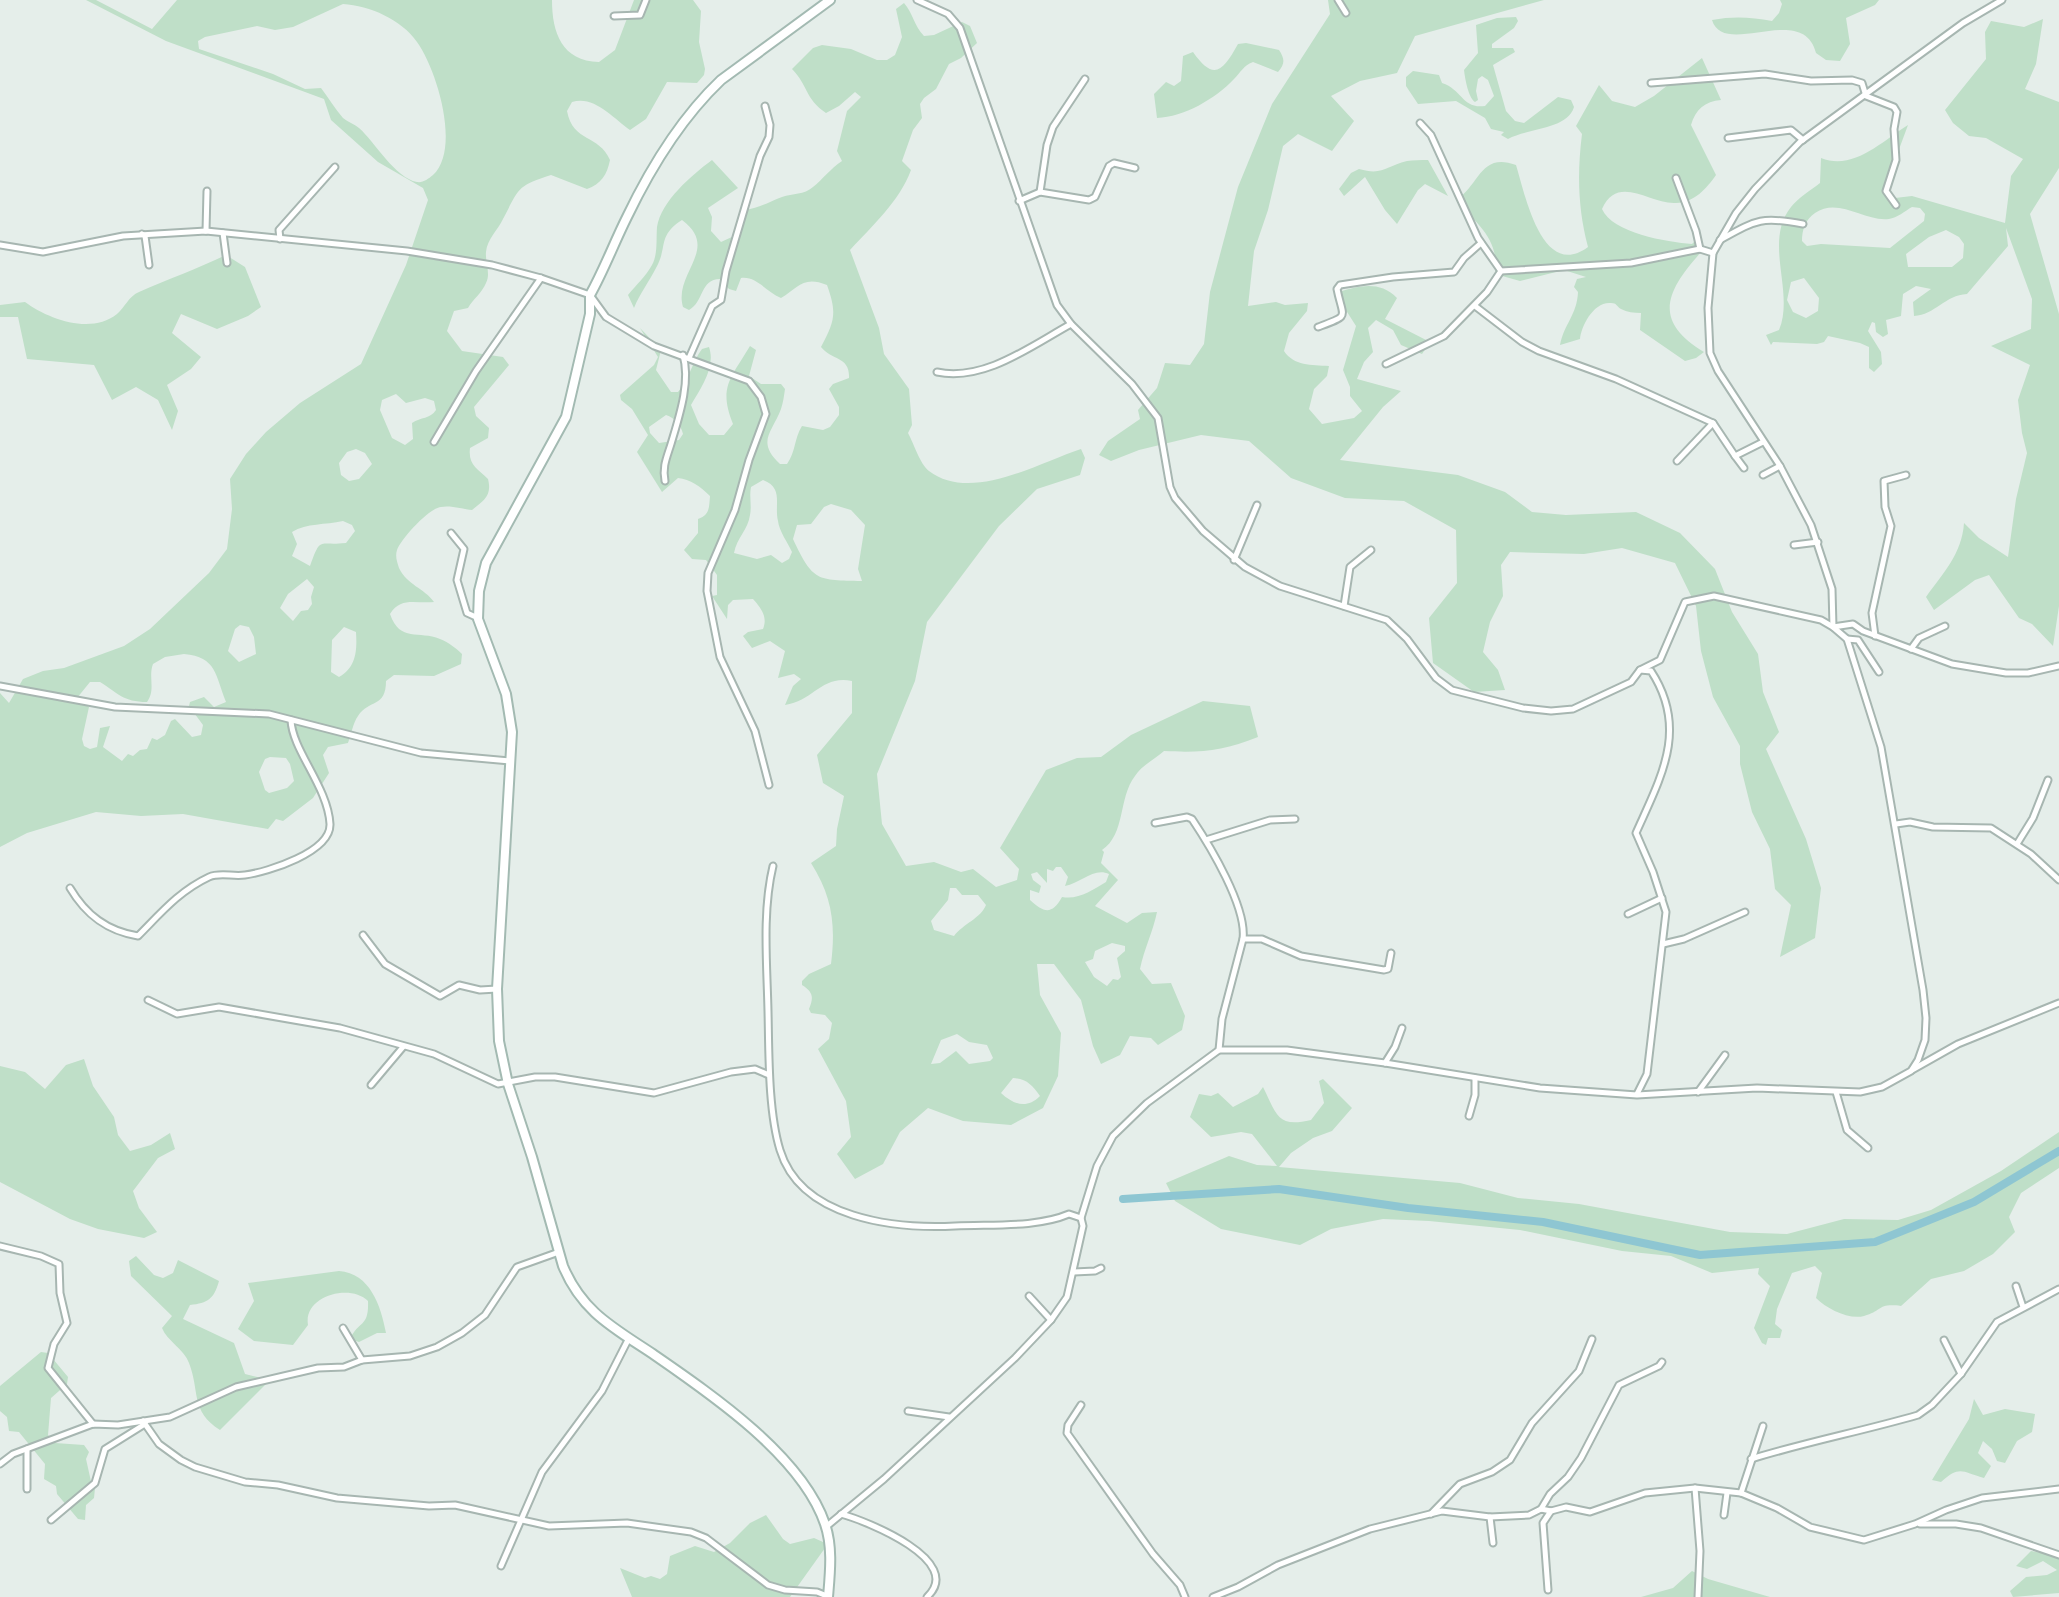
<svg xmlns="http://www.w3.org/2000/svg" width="2059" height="1597" font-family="'PT Sans',sans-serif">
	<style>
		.green { fill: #bfdfc8; fill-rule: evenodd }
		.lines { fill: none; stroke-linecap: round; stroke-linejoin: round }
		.river { stroke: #8ec6d2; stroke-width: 8 }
		.minor-casing { stroke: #a7b6b1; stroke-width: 9 }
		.secondary-casing { stroke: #a3bab2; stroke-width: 12 }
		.minor { stroke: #fff; stroke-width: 5 }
		.secondary { stroke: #fff; stroke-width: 8 }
	</style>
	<rect width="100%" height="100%" fill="#e5eeea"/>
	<!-- green -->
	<g class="green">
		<path d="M86,0H96L152,29L177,0H552C552,33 562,61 599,62L615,50L634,0H693L701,11L699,42L705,69L704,75L697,83L667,82L646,119L630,130C613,118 594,95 572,102L567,111C573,143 599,134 610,160C607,175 601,184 587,189L551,175C516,186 519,189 503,219C498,230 487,239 486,252C485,263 491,273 486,283C482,293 473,299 468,308L454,311L447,331L462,351L503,357L509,365L474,407L476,416L489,428L488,438L470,448C468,465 477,468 488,479C492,495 485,500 472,510C463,509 450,505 441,507C429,508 401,539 397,550C395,556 397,562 399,568C407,585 424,588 434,602C416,604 401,596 390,614C400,643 419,630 440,639C448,642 456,648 462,654L461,664L434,676L394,675L386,681C386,708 369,699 358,716C353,723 351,735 348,743L328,747L323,755L329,773L313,798L283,821L276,819L268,829L183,814L141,816L96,812L27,833L0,847V693L9,703L23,679L43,671L64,668L124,646L150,629L209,573L227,549L232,509L230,479L246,454L266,432L300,403L361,364L406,265L428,200L423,188L378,162L331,120L324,99L166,41ZM343,4C370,6 401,19 417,42C437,70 461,149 433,175C428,179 423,183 417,182C395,178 375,142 359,128C354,124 348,122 343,118C335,109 328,97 321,88L305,89L273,74L199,49L198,41L205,37L257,26L275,30L293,27ZM396,394L406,403L425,398L434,401L436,410C430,419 421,417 412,423L413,439L405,445L392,438L380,410L382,400ZM356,449L365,453L372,464L359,479L349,481L341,475L339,463L347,452ZM343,521L352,525L355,531L346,543C318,546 321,536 310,566L292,556L297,544L292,532C307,523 325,525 343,521ZM307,579L314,587L311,597L312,604L308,610L301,611L293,621L280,608L288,594ZM240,625L249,627L254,637L256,654L239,662L228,651L235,629ZM344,627L356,632C357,649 357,667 339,677L331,672L332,640ZM184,654C217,657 215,675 226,702L214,707L204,697L190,702L189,706L203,725L201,735L192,737L175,719L171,721L165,735L157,740L152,738L147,749L140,750L133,756L128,754L122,761L103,747L110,726L100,728L97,747L90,749L84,746L82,739L89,707L77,698L90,682H100C118,693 123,702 147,702C156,690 148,677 153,664L165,657ZM270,757L286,758L290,764L294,781L287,788L269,793L265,790L259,772L265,759Z"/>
		<path d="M1328,0H1544L1415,36L1397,73L1360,81L1331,96L1354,121L1332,151L1298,134L1283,146L1268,210L1254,251L1248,306L1276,302L1285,305L1308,303L1307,311L1289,333L1284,351C1294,366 1311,365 1329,366L1327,376L1314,389L1309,409L1322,424L1354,418L1362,411L1350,396V387L1343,370L1356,326L1335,293C1357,287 1378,279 1397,298L1385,319L1430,342L1422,354L1401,345L1393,330L1376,320L1368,328L1373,352L1364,362L1357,379L1401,391L1383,407L1340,460L1458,475L1505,492L1532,512L1566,515L1636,512L1680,533L1715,569L1732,612L1758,654L1763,692L1779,732L1766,749L1806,839L1821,888L1815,938L1780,957L1791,905L1775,889L1770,849L1752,812L1740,764V746L1713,697L1701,651L1696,606L1675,563L1622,548L1584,554L1510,552L1501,565L1503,596L1490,622L1483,652L1498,670L1505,690L1474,692L1433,663L1429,618L1457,583L1456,530L1404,501L1345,498L1291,478L1249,441L1201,435L1139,450L1111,461L1099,455L1108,441L1140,419L1138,410L1157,388L1165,363L1190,365L1204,344L1210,292L1238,187L1272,104L1330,14Z"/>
		<path d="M1780,0H1879L1875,5L1846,18L1850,44L1840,61L1826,60L1816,53C1803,1 1724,59 1712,20C1733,16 1751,17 1772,21L1779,13L1782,4Z"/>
		<path d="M904,3C913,13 914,26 924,36L934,35L962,22L970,26L977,43L961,58L949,64L936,89L924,98L920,104L922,118L913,130L902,161L911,170C899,202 872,226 850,250L879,328L884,354L909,389L912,425L908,433C914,444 920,464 929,471C971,503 1038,463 1081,449L1085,458L1080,475L1037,489L999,526L927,622L915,681L877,774L882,824L906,866L934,862L961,872L973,869L996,887L1017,880L1019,869L1000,848L1046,770L1077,758L1101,757L1131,735L1203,701L1250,706L1258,737C1223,751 1201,753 1164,751C1155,759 1141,766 1135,776C1118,798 1126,834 1102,850L1104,852L1101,863L1118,880L1095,906L1127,923L1142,913L1157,912C1153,932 1144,949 1140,969L1152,984L1171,983L1185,1016L1182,1030L1158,1045L1151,1038L1130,1036L1120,1055L1101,1064L1093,1046L1081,1000L1054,964H1037L1040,995L1061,1033L1058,1076L1043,1108L1011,1125L963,1121L928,1108L900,1132L883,1164L855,1179L837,1154L851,1137L846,1101L818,1049L829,1039L832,1023L825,1015L811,1013L809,1009C814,997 813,992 802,985V981L809,974L831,964C836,924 832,896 811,863L836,846L837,829L844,796L823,783L817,755L852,713V681C821,675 814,701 785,705L793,686L801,679L794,674L778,678L785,651L770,641L752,648L743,636L748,632L763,629C768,617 761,608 753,599L733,600L728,605L727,619L712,596L717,595V575L706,560L692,559L684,550L698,533V519C710,515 709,507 710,496C701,487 690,479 678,478L662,492L637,452L648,435L632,409L621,400L620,395L654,365L658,357L640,328L661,350L656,370L671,392H678C689,380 692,362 702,349L709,347C716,367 701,388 691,405L699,424L709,435H724L733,424C718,387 731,378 750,346L756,350L749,376L761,384H781L785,389C784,396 783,403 781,409C772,433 756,441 780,464H787C796,451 794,439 802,426L823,430L830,427L839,415V407L829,389L833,384L849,378C850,356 832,361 821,347C835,321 837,313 827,285C803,275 798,288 781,298C766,292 757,276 741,278L736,291L729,289L720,279C700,279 704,302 689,310L683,307C673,273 721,249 682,220C657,236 668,247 656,268C649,282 640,293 634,308L628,295C636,285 646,276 652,265C658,254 656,240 657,227C661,201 692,175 712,160L738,188L708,208L712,217L711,231L721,242L734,236L745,210C759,208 769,202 782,197C793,193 804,195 813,187C823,179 830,169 842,161L837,151L847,111L861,97L855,92L839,106L826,113C805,99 808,85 792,69L813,48L822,45L851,49L877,60H887L895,55L902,37L896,9ZM666,415C675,418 681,425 683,434L679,440L659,443L650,433L649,427ZM763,480C784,488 774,504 778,521C779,531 788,543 792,552L789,559L782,563L771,555L757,559L734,553C737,537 748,530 750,515C752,505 749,497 751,487ZM831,504L851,510L865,525L858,569L862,581C817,580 813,582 793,539L797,525L811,524L824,507ZM1056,867H1061L1068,877L1065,886C1081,883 1094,867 1109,874L1106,882C1092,890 1079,900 1062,897C1052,915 1044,913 1030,900V890L1039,893L1041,886L1033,880L1031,874L1037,872L1047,883V869L1053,871ZM950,888H956L962,895H978L986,905C981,918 963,924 954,936L934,930L931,921L948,900ZM1112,943L1125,946V951L1117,958L1121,977L1118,980L1113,979L1107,986L1094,977L1085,962L1093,959L1095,951ZM957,1034L969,1042L987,1045L993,1058L990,1061L969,1064L956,1051L940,1063L931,1064L941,1040ZM1013,1078C1027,1079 1032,1085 1040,1096C1027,1109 1014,1105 1001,1093Z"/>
		<path d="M1516,17L1518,21L1514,28L1492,44V48H1513L1515,52L1493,65L1506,111L1515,121L1524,123L1558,97L1571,100L1574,107C1567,130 1527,128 1508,139L1501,135L1504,132L1491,129L1485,118L1456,101L1418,104L1406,86V77L1413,71L1439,75L1442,83C1463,90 1462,109 1485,106L1494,96L1488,80L1482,76L1478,79L1476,91L1478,100L1475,102C1468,97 1465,78 1464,70L1478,53L1476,25L1497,18Z"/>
		<path d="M2043,19L2036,64L2025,89L2059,102V168L2030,214L2059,314V606L2053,646L2032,624L2019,618L1989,575L1975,580L1934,610L1926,597C1943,573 1962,554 1964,523L1979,538L2008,557L2016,499L2027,453L2022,433L2018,400L2030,365L1991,346L2031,329L2032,299L2006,228L2008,246L1967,294C1945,295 1935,315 1914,316L1913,302L1931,289L1916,286L1903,294L1901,316L1886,320L1888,334L1883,337L1876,332L1875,323L1872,322L1868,331L1881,352L1882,364L1874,372L1869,368V347L1860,343L1828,336L1824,342L1817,344L1773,342L1771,345L1766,335L1779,330C1795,292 1763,242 1791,207C1798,198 1811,190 1820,183L1821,158C1853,171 1881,142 1908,125L1898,152L1896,172L1886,182L1885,189L1895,198L1912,196L2005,223L2011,176L2023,159L1986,138L1969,136L1953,123L1945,110L1986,59L1985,32L1991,21L2024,27ZM1912,207L1920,208L1925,214L1924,221L1890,248L1821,244L1807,246L1802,241C1802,230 1805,220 1815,213C1839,197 1864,222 1889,219C1897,218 1905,211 1912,207ZM1946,230L1959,237L1964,244L1963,258L1952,267H1908L1906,254L1929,237ZM1804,278L1819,298L1818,311L1806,318L1793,312L1787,300L1791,282Z"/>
		<path d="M1246,43L1279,50C1285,59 1285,64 1278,72L1253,62C1243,66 1241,72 1234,79C1215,99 1184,117 1157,118L1154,94L1166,82L1174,86L1181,81L1183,56L1193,52C1214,82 1223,71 1238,44Z"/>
		<path d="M1702,58L1721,100C1705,101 1695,110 1691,125L1716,175C1707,188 1694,203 1676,203C1651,205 1618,173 1602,209C1612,233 1667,242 1692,244L1697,239L1702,251C1668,289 1650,320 1704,352L1696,358L1685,361L1640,330L1641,313C1634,313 1627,312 1621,309C1616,306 1617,303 1611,303C1594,301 1581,326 1580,339L1560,345C1564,324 1577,315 1578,292L1574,287L1577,279L1586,277L1564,270L1520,281L1495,274C1500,239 1477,224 1456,200C1480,185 1480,152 1516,165C1525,194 1542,281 1588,247C1578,209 1577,174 1582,134L1576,126L1599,85L1612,101L1635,107L1654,96Z"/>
		<path d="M1428,160L1448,196L1425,184L1418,190L1397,224L1385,210L1365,177L1344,196L1339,189L1351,173L1359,169C1383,176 1386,166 1407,161C1413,160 1421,160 1428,160Z"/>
		<path d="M226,255L245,267L261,307L248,316L217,329L181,314L172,333L201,357L191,369L167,385L178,411L172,430L158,400L136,387L112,400L94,365L27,359L18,317H0V305L25,302C48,319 91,335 117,314C125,307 129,296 139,292C168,279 197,269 226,255Z"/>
		<polygon points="84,1059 93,1086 114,1117 118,1135 130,1151 151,1145 170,1133 175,1149 158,1158 133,1191 139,1208 157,1232 144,1238 98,1229 70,1219 0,1182 0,1066 25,1072 45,1089 66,1065"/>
		<path d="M1323,1079L1352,1108L1332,1131L1313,1138L1291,1153L1279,1167L1460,1183L1518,1198L1579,1204L1730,1232L1787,1234L1844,1219L1898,1220L1931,1210L2001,1171L2059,1132V1168L2021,1193L2009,1217L2015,1232L1993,1254L1964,1271L1931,1279L1901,1306C1877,1303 1883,1311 1864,1316C1849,1320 1827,1309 1816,1298L1822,1273L1815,1266L1792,1273L1777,1309L1775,1324L1782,1330L1780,1338H1768L1766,1345L1762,1343L1754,1328L1770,1286L1758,1274L1759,1268L1712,1273L1671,1256L1622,1251L1520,1230L1429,1221L1383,1219L1331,1229L1300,1245L1221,1229L1175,1201L1166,1183L1229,1156L1257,1165L1277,1166L1252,1134L1241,1132L1211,1137L1190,1117L1199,1094L1211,1096L1218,1093L1233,1107L1258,1094L1263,1087C1277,1115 1277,1128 1311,1120L1324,1103L1319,1081Z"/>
		<path d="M136,1256L154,1275L163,1278L173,1273L178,1260L219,1281C214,1299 208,1303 190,1305L183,1319L234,1343L245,1374L270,1380L220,1430C190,1411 200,1391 189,1363C184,1349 167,1341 162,1328L172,1316L131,1276L129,1261Z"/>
		<path d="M339,1271C370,1273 381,1306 386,1333H377L359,1342L350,1339C359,1320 369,1328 368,1301C350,1283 303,1296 308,1325L293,1345L254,1341L238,1329L254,1301L248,1283Z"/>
		<polygon points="41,1352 48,1353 68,1377 67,1384 51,1398 48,1435 55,1443 84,1445 89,1452 86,1459 92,1486 95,1488 94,1498 86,1505 85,1520 78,1519 57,1494 56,1486 44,1479 45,1464 19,1432 9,1431 7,1417 0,1411 0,1386"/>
		<path d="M1974,1399L1983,1415L2005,1409L2035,1414L2032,1432L2017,1441L2005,1463L1997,1461L1992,1449L1983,1441L1978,1453L1991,1466L1984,1478C1962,1472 1960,1465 1941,1482L1932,1480L1969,1419Z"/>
		<polygon points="766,1515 783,1539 790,1544 814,1538 823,1542 830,1541 790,1597 632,1597 620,1568 645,1578 651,1576 660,1579 667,1574 670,1556 695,1546 714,1552 730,1543 750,1523"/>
		<polygon points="2031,1551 2059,1556 2059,1593 2013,1597 2010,1591 2026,1577 2047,1575 2057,1570 2043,1561 2027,1569 2016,1566"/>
		<polygon points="1692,1571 1708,1579 1770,1597 1641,1597 1673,1588"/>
	</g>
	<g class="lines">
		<!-- river -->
		<polyline class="river" points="1123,1199 1279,1189 1408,1208 1543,1222 1700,1255 1875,1242 1974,1202 2059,1151"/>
		<!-- minor casing -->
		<g class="minor-casing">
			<g id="minor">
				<polyline points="917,0 948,14 960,28 1057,305 1071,324 1132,384 1158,418 1170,487 1175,498 1203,531 1245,567 1280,586 1387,620 1407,639 1436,678 1452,690 1523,708 1551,711 1573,709 1631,682 1640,670 1660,660 1685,602 1714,596 1821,620 1833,627 1853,624 1863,631 1952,664 2006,673 2028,673 2059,666"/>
				<polyline points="1338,0 1346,13"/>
				<polyline points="614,16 640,15 646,0"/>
				<polyline points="1651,83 1765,74 1811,81 1852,80 1862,83 1866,96 1894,107 1897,112 1894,129 1896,160 1886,191 1896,205"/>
				<polyline points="1728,138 1791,130 1803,140"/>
				<polyline points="1676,178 1696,231 1700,249"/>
				<polyline points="1040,192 1047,145 1053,127 1085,79"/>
				<polyline points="1019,201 1040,192 1089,200 1095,197 1109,166 1114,163 1135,168"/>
				<polyline points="206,231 207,191"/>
				<polyline points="223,233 227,263"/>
				<polyline points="142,234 145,236 149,265"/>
				<polyline points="280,239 279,230 335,167"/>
				<path d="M1720,240C1756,220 1761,216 1803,224"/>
				<polyline points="0,245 43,252 123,236 206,231 407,251 492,265 541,278 590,295 606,317 654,346 749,381 761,397 766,414 749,460 735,510 708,573 707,591 720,657 755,731 769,785"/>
				<polyline points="1501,271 1631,263 1700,249 1713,253"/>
				<polyline points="1475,306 1522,342 1539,351 1616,379 1713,423 1735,456 1763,442"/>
				<path d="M1318,327C1351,315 1343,319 1337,289L1340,285L1393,277L1454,272L1464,258L1481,243"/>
				<polyline points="689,358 712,306 721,300 726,271 760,156 769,137 770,125 765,106"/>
				<polyline points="1386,364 1444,336 1487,292 1501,271 1478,238 1431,135 1420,123"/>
				<path d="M937,372C984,382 1031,346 1071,324"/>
				<polyline points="434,442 476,371 541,278"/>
				<polyline points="1735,456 1744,468"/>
				<polyline points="1677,461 1713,423"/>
				<polyline points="1763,475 1780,466"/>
				<path d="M665,481C662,467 667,457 671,444C679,417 691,382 683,355"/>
				<polyline points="451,533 464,549 457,580 467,613 478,618"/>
				<polyline points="1794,545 1818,542"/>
				<polyline points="1234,560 1257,505"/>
				<polyline points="1344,606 1350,567 1371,550"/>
				<polyline points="1875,636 1872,613 1891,526 1885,507 1884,481 1906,475"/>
				<polyline points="1847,639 1858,640 1879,672"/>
				<polyline points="1911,649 1919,638 1945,626"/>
				<polyline points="0,686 115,707 269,714 421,753 510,761"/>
				<path d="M1155,823L1187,817L1192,819C1210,846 1247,907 1243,939L1222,1019L1219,1050"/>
				<polyline points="1896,824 1910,822 1933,827 1991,828 2031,854 2059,880"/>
				<polyline points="1206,840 1270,820 1295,819"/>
				<polyline points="2017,844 2033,818 2048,780"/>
				<path d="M773,866C762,912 767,964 768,1011C769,1051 768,1111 780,1150C801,1219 895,1229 955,1226C991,1224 1036,1228 1069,1214L1081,1218"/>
				<path d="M70,888C86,915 107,931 138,936C160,914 179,891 209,877C220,872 233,877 245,875C268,872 331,852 330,824C328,787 292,750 291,720"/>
				<polyline points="1628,914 1662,898"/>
				<polyline points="363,935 385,964 440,996 459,985 480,990 497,989"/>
				<polyline points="1243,939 1262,939 1301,956 1384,970 1388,969 1391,953"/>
				<polyline points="1663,944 1684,939 1745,912"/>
				<polyline points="148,1000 177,1014 219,1007 340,1028 434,1054 498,1084 535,1077 555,1077 654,1093 731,1072 755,1069 769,1075"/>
				<polyline points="1385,1063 1395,1047 1402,1028"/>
				<polyline points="1912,1070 1958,1044 2059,1003"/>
				<polyline points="371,1085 403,1047"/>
				<polyline points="1698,1092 1725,1055"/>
				<polyline points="1836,1092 1847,1130 1868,1148"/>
				<path d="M1637,1094L1647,1074L1666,912L1653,872L1636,833C1661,777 1689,729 1651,671L1640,670"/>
				<polyline points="1469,1116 1475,1095 1475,1078"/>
				<polyline points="0,1246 41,1256 59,1264 60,1293 67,1323 54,1344 48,1368 93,1424"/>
				<polyline points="1074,1272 1095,1271 1101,1268"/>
				<polyline points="2016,1286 2023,1307"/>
				<polyline points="1029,1296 1051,1320"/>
				<polyline points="343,1328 362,1360"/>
				<polyline points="1944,1340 1961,1374"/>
				<polyline points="1081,1405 1068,1425 1067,1433 1153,1554 1180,1585 1185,1597"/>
				<polyline points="908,1411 949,1417"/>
				<polyline points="143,1421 159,1444 181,1460 195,1467 245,1482 278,1485 337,1498 429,1506 455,1505 549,1526 627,1523 691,1532 706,1538 768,1585 785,1590 817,1592 827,1596"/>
				<polyline points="27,1449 27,1489"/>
				<path d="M1751,1459C1806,1442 1863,1431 1918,1415L1932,1405L1961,1374L1997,1322L2059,1289"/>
				<polyline points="0,1464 13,1454 93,1424 118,1425 170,1417 236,1387 318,1368 344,1367 362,1360 410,1356 437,1347 462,1333 485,1315 517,1267 559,1252"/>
				<polyline points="1695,1488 1700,1551 1698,1597"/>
				<polyline points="1741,1493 1763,1426"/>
				<polyline points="1541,1509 1550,1494 1568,1477 1581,1458 1619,1385 1659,1366 1662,1362"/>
				<path d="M841,1514C867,1521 966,1561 927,1597"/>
				<polyline points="1431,1514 1460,1484 1492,1472 1510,1460 1532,1423 1579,1371 1592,1339"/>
				<polyline points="1724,1515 1727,1493"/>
				<polyline points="1490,1517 1493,1543"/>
				<polyline points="51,1520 95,1483 105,1449 145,1424"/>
				<polyline points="1920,1524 1956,1524 1981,1528 2059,1555"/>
				<polyline points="827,1526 884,1479 1015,1358 1051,1320 1067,1297 1083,1226 1081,1218 1097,1166 1113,1136 1147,1103 1219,1050 1287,1050 1385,1063 1540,1088 1637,1095 1757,1088 1860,1092 1882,1087 1911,1071 1918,1060 1925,1040 1926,1018 1923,990 1881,747 1847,639 1833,627 1832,589 1811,525 1780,466 1718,371 1710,353 1708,308 1713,253 1736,213 1755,189 1800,142 1963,23 2002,0"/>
				<polyline points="501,1566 542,1472 602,1391 629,1338"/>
				<polyline points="1548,1590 1543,1523 1551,1511"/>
				<polyline points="1213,1597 1238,1587 1278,1565 1370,1529 1442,1511 1490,1517 1529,1515 1541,1509 1551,1511 1566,1507 1590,1512 1645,1493 1695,1488 1741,1493 1777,1508 1810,1527 1864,1540 1915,1524 1946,1510 1982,1498 2059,1489"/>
			</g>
		</g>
		<!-- secondary casing -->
		<g class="secondary-casing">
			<path id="secondary" d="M828,1597C830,1573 833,1547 825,1524C802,1456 711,1394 653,1354C614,1328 582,1312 563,1266L532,1157L508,1084L499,1041L497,989L512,732L506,694L478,619L479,591L486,563L566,417L590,314V295C604,270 614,243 627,217C651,167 681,118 721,80L830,0"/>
		</g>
		<!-- minor -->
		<use href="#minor" class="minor"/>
		<!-- secondary -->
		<use href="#secondary" class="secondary"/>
	</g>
</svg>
